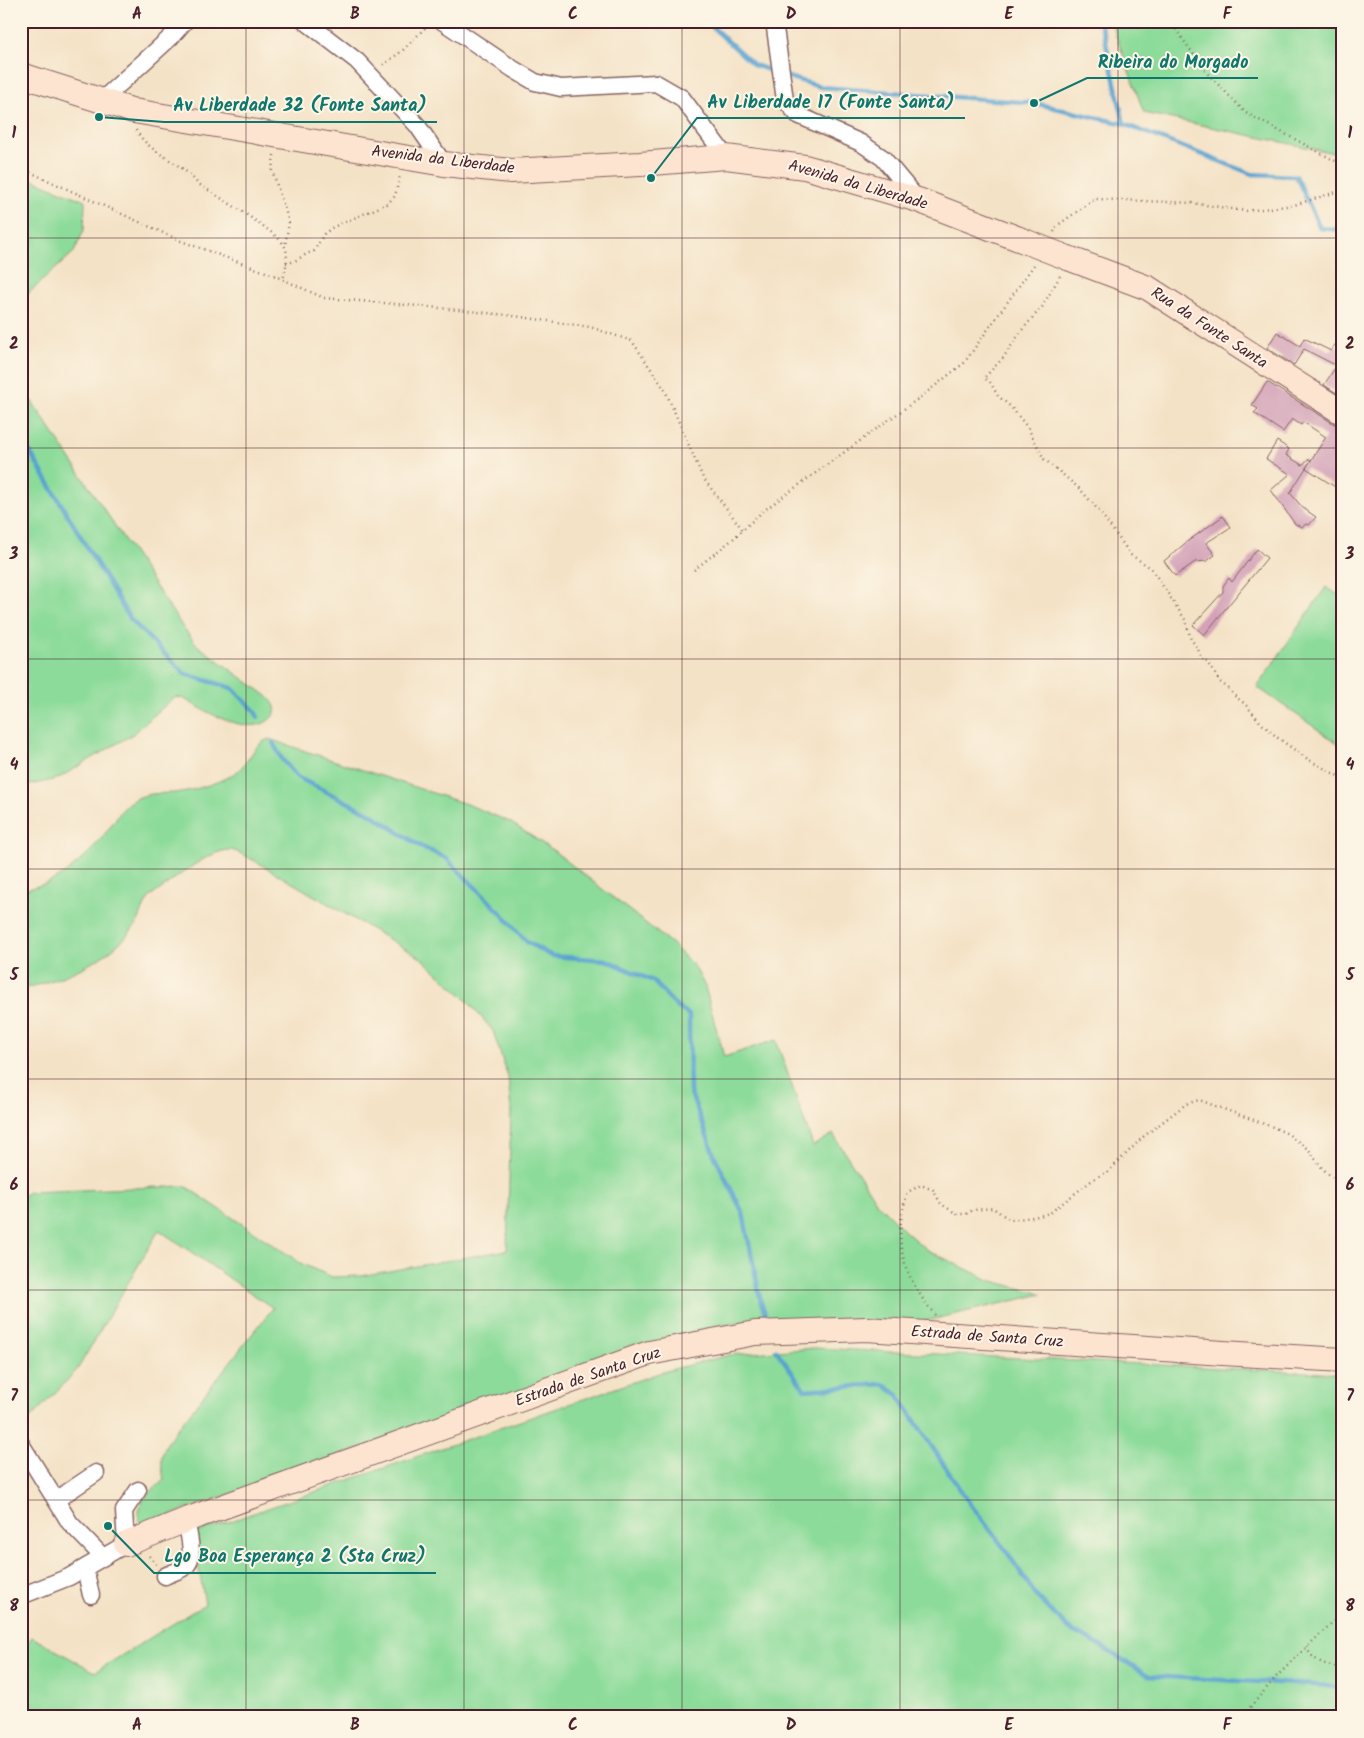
<svg xmlns="http://www.w3.org/2000/svg" width="1364" height="1738" font-family="Kalam,sans-serif">
	<style>
		.green { fill: #8cdb9a; stroke: #6b7d62 }
		.lines { fill: none; stroke-linecap: round; stroke-linejoin: round }
		.stream { stroke: #58a3d0; stroke-width: 4.5 }
		.building { fill: #d3a2b8 }
		.street-casing { stroke: #866361; stroke-width: 19 }
		.secondary-casing { stroke: #866361; stroke-width: 26 }
		.path { stroke: #866361; stroke-width: 2.5; stroke-dasharray: 1 4; stroke-linecap: butt }
		.street { stroke: #fff; stroke-width: 16 }
		.secondary { stroke: #fde4d1; stroke-width: 24 }
		.secondary-bridge-casing { stroke: #866361; stroke-width: 26; stroke-linecap: butt }
		.secondary-bridge { stroke: #fde4d1; stroke-width: 24 }
		.grid { fill: none; stroke: #4a1f2b; stroke-width: 1; stroke-opacity: 0.55 }
		.labels { text-anchor: middle; dominant-baseline: central; stroke-width: 4; stroke-linejoin: round; paint-order: stroke }
		.street-label { font-size: 16px; fill: #4a1f2b; stroke: #fcf5e5 }
		.leader { fill: none; stroke: #0f766e; stroke-width: 2 }
		.callout-dot { fill: #0f766e; stroke: #fcf5e5; stroke-width: 2 }
		.callout-label { font-size: 18px; text-anchor: middle; font-weight: bold; fill: #0f766e; stroke: #fcf5e5; stroke-width: 4; stroke-linejoin: round; paint-order: stroke }
		.neatline { fill: none; stroke: #4a1f2b; stroke-width: 2 }
		.grid-label { font-size: 16px; text-anchor: middle; font-weight: bold; fill: #4a1f2b }
	</style>
	<rect width="100%" height="100%" fill="#fcf5e5"/>
	<filter id="ink" filterUnits="userSpaceOnUse"><feTurbulence type="fractalNoise" baseFrequency=".02" numOctaves="2"/><feDisplacementMap in="SourceGraphic" scale="10" xChannelSelector="R" yChannelSelector="G"/><feConvolveMatrix kernelMatrix="1 2 1 2 8 2 1 2 1" color-interpolation-filters="sRGB"/></filter>
	<filter id="wash" filterUnits="userSpaceOnUse"><feTurbulence type="fractalNoise" baseFrequency=".0096" numOctaves="4" result="noise"/><feDisplacementMap in="SourceGraphic" scale="20" xChannelSelector="R" yChannelSelector="G"/><feGaussianBlur stdDeviation="1.12" result="paint"/><feColorMatrix in="noise" values="0 0 0 0 0 0 0 0 0 0 0 0 0 0 0 0 0 1.4 0 .05"/><feComposite in="paint" operator="in"/></filter>
	<g filter="url(#wash)">
		<rect width="100%" height="100%" fill="#f4e2c6"/>
		<!-- green -->
		<g class="green">
			<polygon points="1111,21 1343,21 1343,155 1144,113"/>
			<polygon points="21,175 85,201 84,230 74,252 21,300"/>
			<path d="M21,385L184,629L198,646L267,696C273,702 279,709 273,716C253,741 204,710 184,699L176,697L170,701L133,734L57,779L21,787Z"/>
			<polygon points="1326,587 1343,598 1343,747 1257,687"/>
			<path d="M269,739L469,805L510,822L554,851L672,944L695,967L705,987L724,1057L776,1040L813,1146L833,1134L877,1203L908,1234L927,1250L989,1280L1042,1294L922,1322L759,1321L722,1325L686,1334L142,1525C129,1506 151,1492 164,1480C160,1458 160,1453 173,1434L273,1308L159,1230L77,1370L21,1428V1197L29,1192L185,1186L302,1264L332,1277L361,1276L507,1250L511,1111L508,1077L493,1031L464,997L421,958L246,856C241,854 236,851 231,850C208,849 169,884 150,897C142,906 142,918 134,927C113,955 80,971 47,982C39,984 30,988 21,988V891C30,888 39,886 47,883C70,873 89,854 104,835C114,823 120,808 134,800C147,792 159,794 174,793C193,791 215,784 232,775C250,765 252,744 269,739Z"/>
			<polygon points="814,1348 1343,1374 1343,1717 21,1717 21,1652 32,1637 95,1672 205,1604 193,1534 662,1372 729,1355"/>
		</g>
		<g class="lines">
			<!-- stream -->
			<g class="stream">
				<polyline points="702,21 709,24 754,65 778,73"/>
				<polyline points="1099,21 1104,34 1124,124"/>
				<polyline points="785,76 821,87 1034,103 1124,124 1252,174 1296,176 1320,228 1343,230"/>
				<polyline points="21,440 30,452 130,619 185,674 232,688 254,710 258,717"/>
				<polyline points="273,743 282,759 297,777 371,814 420,846 446,858 500,912 527,942 552,956 606,960 653,981 677,1007 689,1015 690,1091 715,1157 743,1213 761,1302 766,1316"/>
				<polyline points="776,1350 805,1390 883,1384 898,1395 965,1497 1007,1552 1037,1597 1069,1629 1097,1644 1149,1676 1332,1686 1343,1690"/>
			</g>
		</g>
		<g id="blocks">
			<!-- building -->
			<g class="building">
				<polygon points="1277,332 1300,346 1304,338 1331,351 1334,345 1343,349 1343,369 1304,349 1294,365 1267,348"/>
				<polygon points="1335,368 1343,374 1343,397 1324,385"/>
				<polygon points="1267,382 1336,425 1343,427 1343,492 1306,468 1326,437 1303,422 1301,425 1292,419 1283,432 1254,413 1258,409 1252,405"/>
				<polygon points="1277,441 1289,449 1286,455 1302,465 1309,459 1311,460 1290,493 1303,508 1316,517 1309,525 1306,524 1302,527 1295,524 1271,490 1290,474 1266,459"/>
				<polygon points="1223,516 1231,527 1206,543 1215,555 1207,561 1195,562 1175,576 1164,561 1188,541"/>
				<polygon points="1257,549 1267,558 1204,635 1193,625 1223,592 1223,586 1229,578 1232,582"/>
			</g>
		</g>
	</g>
	<g filter="url(#ink)">
		<use href="#blocks" fill-opacity="0" stroke="#866361" stroke-width="1"/>
		<g class="lines">
			<!-- street casing -->
			<g class="street-casing">
				<g id="street">
					<polyline points="305,21 357,61 417,125 444,164"/>
					<polyline points="442,21 513,69 535,82 561,88 656,83 682,98 726,157"/>
					<polyline points="774,21 785,100 798,115 861,143 883,158 918,200"/>
					<polyline points="101,101 171,37 185,21"/>
					<polyline points="21,1444 70,1523 102,1556"/>
					<polyline points="56,1500 96,1473"/>
					<polyline points="85,1568 91,1595"/>
					<path d="M165,1576C171,1573 182,1570 187,1565C195,1557 188,1531 186,1520"/>
					<polyline points="21,1596 69,1577 126,1544 124,1511 138,1490"/>
				</g>
			</g>
			<!-- secondary casing -->
			<g class="secondary-casing">
				<g id="secondary">
					<polyline points="21,75 134,111 444,164 511,171 640,164 726,157 805,167 918,200 1019,239"/>
					<polyline points="1068,258 1148,288 1343,413"/>
					<polyline points="126,1544 186,1520 649,1353 755,1333 866,1329 1223,1353 1343,1360"/>
				</g>
			</g>
			<!-- path -->
			<g class="path">
				<polyline points="1170,21 1206,72 1246,113 1343,165"/>
				<polyline points="383,65 402,51 427,26"/>
				<path d="M136,130C149,154 181,161 197,183C214,194 276,231 284,245C290,255 285,270 283,280"/>
				<polyline points="274,155 272,170 289,222 285,246"/>
				<polyline points="21,168 181,241 271,274 324,298 419,306 507,315 590,327 632,341 665,390 703,478 743,530"/>
				<polyline points="1054,232 1058,225 1095,199 1192,203 1246,211 1294,205 1343,190"/>
				<path d="M286,263C297,262 304,254 314,251L324,234L333,227L387,204L395,196L400,176"/>
				<polyline points="1060,276 1042,307 1022,330 1003,358 984,378 990,382 998,396 1011,407 1028,428 1044,459 1080,489 1100,512 1131,555 1151,568 1186,621 1191,640 1195,644 1204,661 1208,662 1220,682 1228,688 1235,696 1245,704 1261,723 1278,738 1309,760 1338,776 1343,782"/>
				<polyline points="694,570 733,539 763,511 922,396 964,363 1034,265"/>
				<path d="M935,1315C903,1276 891,1240 908,1192L921,1185L933,1190L941,1204L957,1214H966L973,1210L993,1208L1010,1220L1033,1217L1043,1215L1051,1212L1095,1178L1108,1172L1143,1137L1186,1104L1199,1100L1273,1127L1288,1134L1309,1150L1322,1168L1333,1178L1343,1184"/>
				<polyline points="149,1556 157,1565"/>
				<path d="M1307,1647C1311,1662 1329,1665 1343,1670"/>
				<polyline points="1247,1711 1276,1677 1343,1612"/>
			</g>
			<!-- street -->
			<use href="#street" class="street"/>
			<!-- secondary -->
			<use href="#secondary" class="secondary"/>
			<!-- secondary-bridge casing -->
			<g class="secondary-bridge-casing">
				<polyline id="secondary-bridge" points="1019,239 1068,258"/>
			</g>
			<!-- secondary-bridge -->
			<use href="#secondary-bridge" class="secondary-bridge"/>
		</g>
	</g>
	<!-- grid -->
	<path class="grid" d="M246,21V1717M464,21V1717M682,21V1717M900,21V1717M1118,21V1717M21,238H1343M21,448H1343M21,659H1343M21,869H1343M21,1079H1343M21,1290H1343M21,1500H1343"/>
	<g class="labels">
		<!-- street labels -->
		<g class="street-label">
			<text transform="translate(443 160) rotate(7)">Avenida da Liberdade</text>
			<text transform="translate(858 185) rotate(16)">Avenida da Liberdade</text>
			<text transform="translate(1209 328) rotate(33)">Rua da Fonte Santa</text>
			<text transform="translate(987 1337) rotate(4)">Estrada de Santa Cruz</text>
			<text transform="translate(588 1377) rotate(-19)">Estrada de Santa Cruz</text>
		</g>
	</g>
	<!-- callouts -->
	<path class="leader" d="M1034 103L1087 78H1258M651 178L697 118H965M99 117L164 122H437M108 1526L154 1573H436"/>
	<g class="callout-dot">
		<circle cx="1034" cy="103" r="5"/>
		<circle cx="651" cy="178" r="5"/>
		<circle cx="99" cy="117" r="5"/>
		<circle cx="108" cy="1526" r="5"/>
	</g>
	<g class="callout-label">
		<text x="1173" y="68">Ribeira do Morgado</text>
		<text x="831" y="108">Av Liberdade 17 (Fonte Santa)</text>
		<text x="300" y="111">Av Liberdade 32 (Fonte Santa)</text>
		<text x="295" y="1562">Lgo Boa Esperança 2 (Sta Cruz)</text>
	</g>
	<!-- margin -->
	<rect width="1364" height="1738" fill="none" stroke="#fcf5e5" stroke-width="55"/>
	<rect x="28" y="28" width="1308" height="1682" class="neatline"/>
	<g class="grid-label">
		<text x="137" y="19">A</text>
		<text x="355" y="19">B</text>
		<text x="573" y="19">C</text>
		<text x="791" y="19">D</text>
		<text x="1009" y="19">E</text>
		<text x="1227" y="19">F</text>
		<text x="14" y="138">1</text>
		<text x="1350" y="138">1</text>
		<text x="14" y="349">2</text>
		<text x="1350" y="349">2</text>
		<text x="14" y="559">3</text>
		<text x="1350" y="559">3</text>
		<text x="14" y="770">4</text>
		<text x="1350" y="770">4</text>
		<text x="14" y="980">5</text>
		<text x="1350" y="980">5</text>
		<text x="14" y="1190">6</text>
		<text x="1350" y="1190">6</text>
		<text x="14" y="1401">7</text>
		<text x="1350" y="1401">7</text>
		<text x="14" y="1611">8</text>
		<text x="1350" y="1611">8</text>
		<text x="137" y="1730">A</text>
		<text x="355" y="1730">B</text>
		<text x="573" y="1730">C</text>
		<text x="791" y="1730">D</text>
		<text x="1009" y="1730">E</text>
		<text x="1227" y="1730">F</text>
	</g>
</svg>
